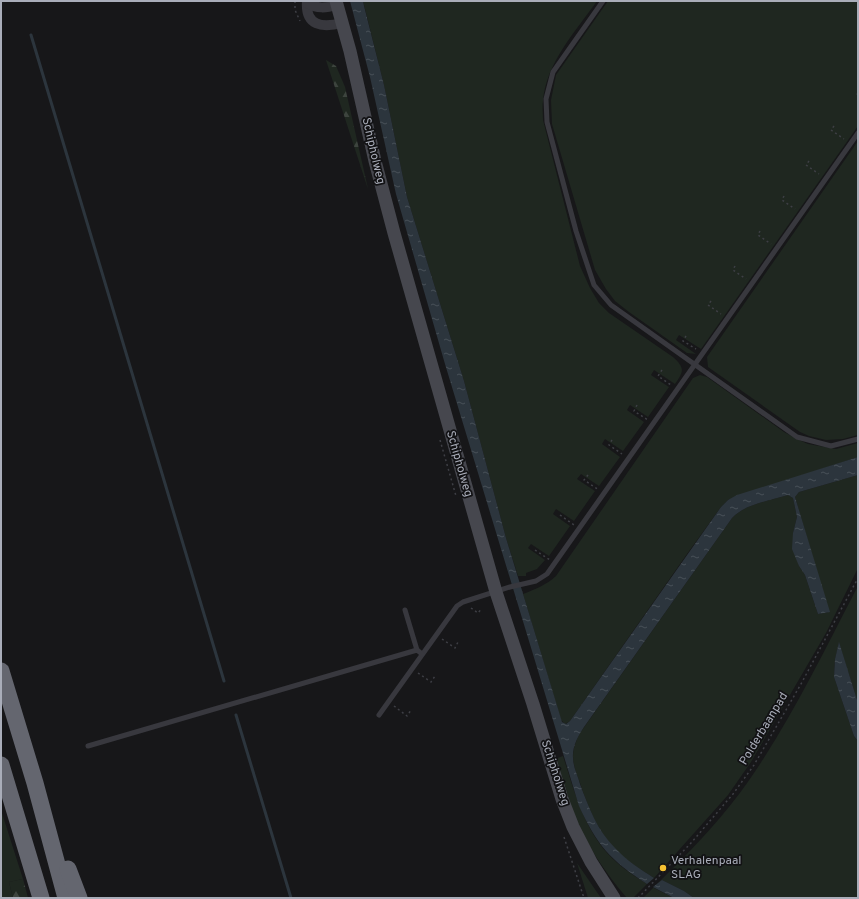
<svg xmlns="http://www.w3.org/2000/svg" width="859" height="899" font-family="Overpass,sans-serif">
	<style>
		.grass { fill: #1f2720 }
		.forest { fill: url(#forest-firs) }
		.water { fill: url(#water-ripples) }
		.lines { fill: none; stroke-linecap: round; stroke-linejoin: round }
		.stream { stroke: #2c353d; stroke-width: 3 }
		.path { stroke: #3e3f45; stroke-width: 1.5; stroke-dasharray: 2 3; stroke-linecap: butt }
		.service { stroke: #38383e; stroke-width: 5 }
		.minor { stroke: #38383e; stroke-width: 10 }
		.secondary { stroke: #46474e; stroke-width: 13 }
		.motorway { stroke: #64666f; stroke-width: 17 }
		.poi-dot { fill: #f5c132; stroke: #121214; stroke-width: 1.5 }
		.labels { text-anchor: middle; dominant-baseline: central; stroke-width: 3.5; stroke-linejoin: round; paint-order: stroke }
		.street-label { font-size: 12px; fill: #a9adb9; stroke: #121214 }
		.poi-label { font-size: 12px; fill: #a9adb9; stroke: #121214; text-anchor: start }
	</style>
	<defs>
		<pattern id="forest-firs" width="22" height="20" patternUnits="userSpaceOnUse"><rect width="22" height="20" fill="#1f2720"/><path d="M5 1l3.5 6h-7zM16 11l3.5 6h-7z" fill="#3d443e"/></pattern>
		<pattern id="water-ripples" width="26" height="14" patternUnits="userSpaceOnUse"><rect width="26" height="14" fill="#2c353d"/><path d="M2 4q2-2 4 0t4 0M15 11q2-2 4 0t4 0" fill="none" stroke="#485057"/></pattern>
	</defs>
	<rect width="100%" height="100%" fill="#171719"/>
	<!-- grass -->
	<g class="grass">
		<path d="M363,1H597C576,31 546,63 543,101C542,107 543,113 543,120L580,266L590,288L599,303L609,313L673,357C685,368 684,371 675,384L654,370L651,375L669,387L648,417L630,405L627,410L644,422L623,451L605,439L602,444L620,457L599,486L581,474L577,479L595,491L574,521L556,509L553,514L570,526L549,556L531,544L528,548L545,560L537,569L526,573V576H518L506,538L464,381L407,197L384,85Z"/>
		<polygon points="608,1 858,1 858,126 701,349 679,335 676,340 696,354 687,353 629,312 615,301 606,289 595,270 552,124 551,100 556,75"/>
		<polygon points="858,141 858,435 843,439 826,440 809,436 800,432 708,367 707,357"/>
		<path d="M700,375L707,377L784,432L799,440L808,444L836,449L858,443V457L728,500L721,507L687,554L570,721L565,724L561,720L523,594C536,589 546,585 556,576L693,378Z"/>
		<path d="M858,475V568L826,633L751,762L728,795L654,878C640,869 625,860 614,848C597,829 588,807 580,783C577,775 573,765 573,757C573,748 576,741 580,733L732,518C745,504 769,501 788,495L793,498L797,517L793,533L799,566L805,575L818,614L829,612L795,497L799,492Z"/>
		<path d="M858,586V703L839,643L835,659L834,677L854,736L858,741V898H694L684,891L662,880L654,888L674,898H643C656,885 669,872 682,859C708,833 734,803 754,773C794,714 825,649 858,586Z"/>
		<path d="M563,756C574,790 583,826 608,854C619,866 633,875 647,884L633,898H627C606,874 586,844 574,815C567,797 561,777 555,759Z"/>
		<polygon points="1,810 23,879 9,882 13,898 1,898"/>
		<polygon points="577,863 601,898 588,898"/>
	</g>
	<!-- forest -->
	<g class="forest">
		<polygon points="326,60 336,66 345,87 368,189"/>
		<polygon points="23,879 28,898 13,898 9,882"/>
	</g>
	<!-- water -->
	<g class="water">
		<path d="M350,1H363L364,6L384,85L407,197L464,381L506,538L562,722L566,724L570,721L721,507L728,500L737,495L858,457V475L799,492L795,497L830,612L818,614L805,575L799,566L792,549L793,533L797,517L793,498L788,495C769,501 745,504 732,518L584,727C578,736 572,747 573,758C573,767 578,776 580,784C589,808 597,830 615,848C626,860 640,869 654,878L647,884C610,860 597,845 579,806L445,364L396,194L370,77Z"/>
		<polygon points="839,642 858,703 858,741 854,736 834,677 835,659"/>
		<polygon points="662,880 684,891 694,898 674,898 653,887"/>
	</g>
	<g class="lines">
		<!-- stream -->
		<g class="stream">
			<polyline points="31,35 224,681"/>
			<polyline points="236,715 291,898"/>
		</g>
		<!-- path -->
		<g class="path">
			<polyline points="295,1 295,10 300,21"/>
			<polyline points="858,93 856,96 858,97"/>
			<polyline points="834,126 831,130 844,139"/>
			<polyline points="809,161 806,165 819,174"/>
			<polyline points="784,196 782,200 795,209"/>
			<polyline points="760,231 758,235 771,244"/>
			<polyline points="735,266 733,270 746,279"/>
			<polyline points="711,301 708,305 721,314"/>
			<polyline points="686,336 683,341 696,349"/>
			<polyline points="662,370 658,376 671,385"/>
			<polyline points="637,405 634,411 648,420"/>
			<polyline points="440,440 456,496"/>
			<polyline points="612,440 609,445 622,454"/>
			<polyline points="588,475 584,480 599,490"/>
			<polyline points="560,515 574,525"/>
			<polyline points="535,550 550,560"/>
			<polyline points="471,608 478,613 482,608"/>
			<polyline points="442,639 455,648 458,642"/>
			<polyline points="418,673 431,682 435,676"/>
			<polyline points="394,706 407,716 411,710"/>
			<polyline points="564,837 584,898"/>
			<polyline points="638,898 691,843 733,794 754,765 801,684 858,578"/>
		</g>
		<!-- service -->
		<g class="service">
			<polyline points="603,1 553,72 546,99 547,122 576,231 594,285 611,305 797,437 831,446 858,439"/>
			<polyline points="405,610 417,650"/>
			<polyline points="379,715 457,606 463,602 510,587 536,581 547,574 858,133"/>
			<polyline points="88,746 417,650 422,654"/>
		</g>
		<!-- minor -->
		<g class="minor">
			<path d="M307,1C305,26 322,28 342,23"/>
			<path d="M307,3C317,9 326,8 337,5"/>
		</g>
		<!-- secondary -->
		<polyline class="secondary" points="336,1 350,51 375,161 394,233 496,592 533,704 562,799 573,827 591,862 614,898"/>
		<!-- motorway -->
		<g class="motorway">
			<polyline points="1,671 35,783 66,898"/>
			<polyline points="1,765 41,898"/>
			<polyline points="68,869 79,898"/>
		</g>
	</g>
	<!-- markers -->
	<circle class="poi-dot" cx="663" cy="868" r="4"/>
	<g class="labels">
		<!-- street labels -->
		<g class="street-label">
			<text transform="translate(373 151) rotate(77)">Schipholweg</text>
			<text transform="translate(459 464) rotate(74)">Schipholweg</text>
			<text transform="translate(764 729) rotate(-59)">Polderbaanpad</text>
			<text transform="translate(555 773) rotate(72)">Schipholweg</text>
		</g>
		<!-- poi labels -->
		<g class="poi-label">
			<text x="671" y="861">Verhalenpaal<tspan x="671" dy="14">SLAG</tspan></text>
		</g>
	</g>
	<!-- border -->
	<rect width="859" height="899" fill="none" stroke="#a9adb9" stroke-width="4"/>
</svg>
